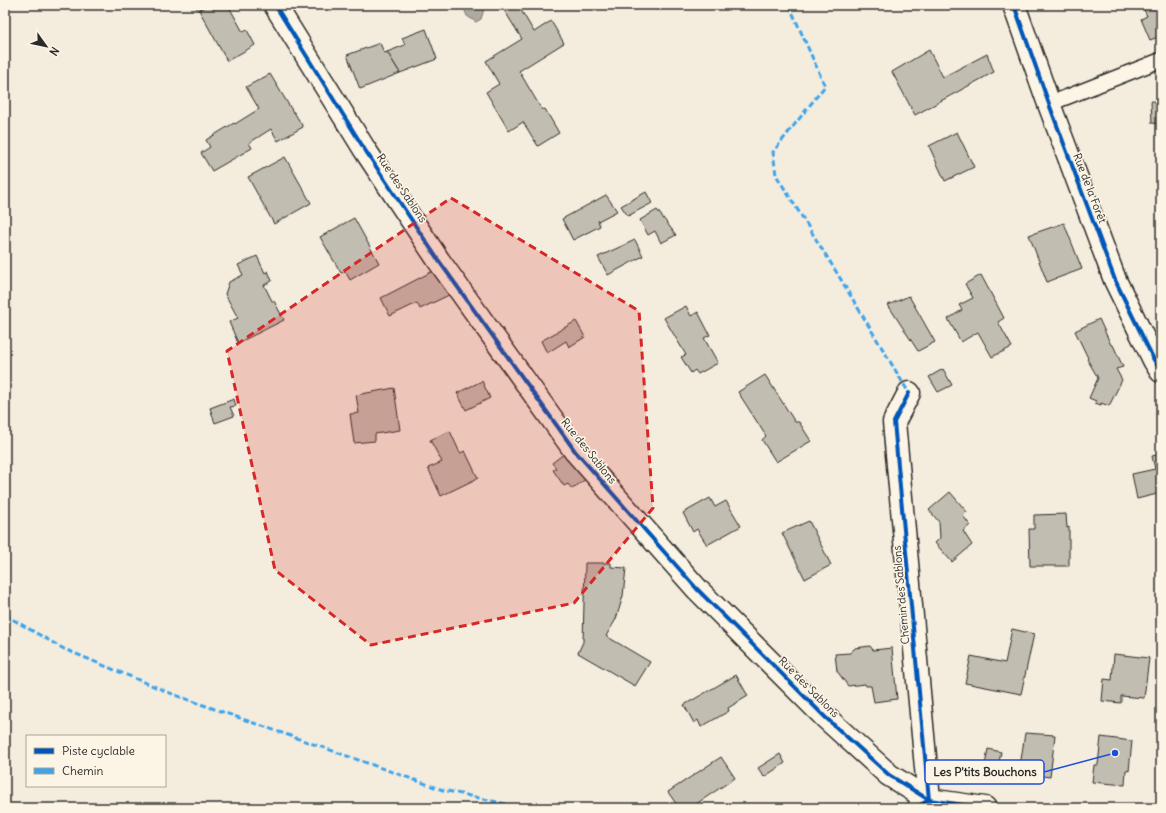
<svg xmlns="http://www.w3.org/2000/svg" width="1166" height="813" font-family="Delius,sans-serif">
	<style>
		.water { fill: #afaaa0; stroke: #7a7771 }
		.building { fill: #c2bdb1; stroke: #2b2b2b }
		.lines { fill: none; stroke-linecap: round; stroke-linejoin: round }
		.service-casing { stroke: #2b2b2b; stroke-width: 17 }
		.minor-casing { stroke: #2b2b2b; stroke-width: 25 }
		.service { stroke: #fcf5e5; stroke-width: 14 }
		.minor { stroke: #fcf5e5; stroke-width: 22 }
		.quiet { stroke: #3ea3eb; stroke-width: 3; stroke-dasharray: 6 3; stroke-linecap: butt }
		.cycleway-casing { stroke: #fcf5e5; stroke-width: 6 }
		.cycleway { stroke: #0057b8; stroke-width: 4 }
		.marked { fill: #d62828; fill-opacity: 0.2; stroke: #d62828; stroke-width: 3; stroke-dasharray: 8 5; stroke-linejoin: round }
		.labels { text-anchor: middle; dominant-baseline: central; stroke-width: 3.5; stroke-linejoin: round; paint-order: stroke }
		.street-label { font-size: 11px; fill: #2b2b2b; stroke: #fcf5e5 }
		.leader { fill: none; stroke: #1d4ed8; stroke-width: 1.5 }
		.callout-dot { fill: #1d4ed8; stroke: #fcf5e5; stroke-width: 1.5 }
		.callout { fill: #fcf5e5; stroke: #1d4ed8; stroke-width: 1.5 }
		.callout-label { font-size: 12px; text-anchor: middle; font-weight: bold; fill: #2b2b2b }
	</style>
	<rect width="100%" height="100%" fill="#f4edde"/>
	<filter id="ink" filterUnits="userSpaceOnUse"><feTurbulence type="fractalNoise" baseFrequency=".025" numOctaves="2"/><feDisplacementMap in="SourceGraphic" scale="8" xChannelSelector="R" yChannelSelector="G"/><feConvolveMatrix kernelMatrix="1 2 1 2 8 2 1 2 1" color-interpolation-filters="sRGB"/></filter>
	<g filter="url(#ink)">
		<!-- water -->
		<polygon class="water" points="461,5 482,5 484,9 481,19 476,22 467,16 463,6"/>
		<!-- building -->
		<g class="building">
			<polygon points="193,5 207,5 199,10"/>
			<polygon points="207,5 228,5 243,32 247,30 255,45 227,61 199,10"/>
			<polygon points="501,5 518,5 534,32 551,21 564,43 519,71 542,110 545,109 559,133 538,146 523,122 509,131 486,92 499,84 486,61 522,39"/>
			<polygon points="1142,5 1161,5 1161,36 1150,40 1141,19 1147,16"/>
			<polygon points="426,29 437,59 400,73 387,52 405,45 402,38"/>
			<polygon points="380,43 384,53 387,52 400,73 360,89 347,55"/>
			<polygon points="929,50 943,77 987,54 994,72 915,115 892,72"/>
			<polygon points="270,74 293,112 294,112 303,127 278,141 271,129 249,143 252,148 212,171 201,153 210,147 206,140 234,123 235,124 259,109 246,87"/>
			<polygon points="1151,101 1161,102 1161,124 1152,123"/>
			<polygon points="957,132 974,167 945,181 929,146"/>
			<polygon points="285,157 311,203 274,224 248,177"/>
			<polygon points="646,192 652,203 628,216 621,206"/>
			<polygon points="606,195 617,211 598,221 600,226 573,240 562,219"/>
			<polygon points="657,210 676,235 661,243 655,231 648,235 640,220"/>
			<polygon points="354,218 379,263 350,280 345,271 341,273 320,237"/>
			<polygon points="1064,223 1082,269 1047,282 1029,235"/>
			<polygon points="635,240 643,256 608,275 598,257"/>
			<polygon points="257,256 265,273 268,271 272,281 264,285 272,301 274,301 284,320 238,343 229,322 238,318 225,294 229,282 243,275 238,265"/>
			<polygon points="435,270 451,294 420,309 417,303 390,316 381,298"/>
			<polygon points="981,275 1004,318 998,322 1012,347 992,357 978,332 961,342 948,319 962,310 959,305 973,298 965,284"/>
			<polygon points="909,296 935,342 918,351 888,305"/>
			<polygon points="686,306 691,316 698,312 710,335 704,338 718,363 698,374 695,370 691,373 681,357 686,355 664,318"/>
			<polygon points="1099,319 1111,345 1113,345 1123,367 1116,369 1122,380 1109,406 1101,403 1101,405 1095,403 1096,401 1089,398 1098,378 1087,359 1088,358 1075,331"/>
			<polygon points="576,321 585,337 569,347 566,341 547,353 541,341"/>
			<polygon points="943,369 952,385 938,392 929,377"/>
			<polygon points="765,375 795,422 799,422 811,441 776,462 762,440 766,436 738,392"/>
			<polygon points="482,381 490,398 466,410 457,393"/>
			<polygon points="394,388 400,430 375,434 375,441 354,443 350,414 359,413 356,395"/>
			<polygon points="234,399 236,406 230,407 234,416 215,423 210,408"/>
			<polygon points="450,431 460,453 465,451 478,478 441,496 428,468 442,462 430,440"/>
			<polygon points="565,453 586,479 572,489 568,484 564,486 553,470 556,468 552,463"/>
			<polygon points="1161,454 1161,493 1137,499 1132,474 1155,469 1152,456"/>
			<polygon points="950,492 967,512 963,516 970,525 963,531 972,545 952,562 935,543 940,538 939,522 929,510"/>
			<polygon points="710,498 715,507 726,501 741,526 707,545 697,529 693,532 683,513"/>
			<polygon points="1066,514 1067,528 1069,527 1069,566 1030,566 1029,529 1034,529 1034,515"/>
			<polygon points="809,521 831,565 805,579 782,533"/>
			<polygon points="585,563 611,563 611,567 626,568 623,596 616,619 606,636 650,662 635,686 578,653 583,642"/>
			<polygon points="1012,629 1034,634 1021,694 965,683 971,656 1005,663"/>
			<polygon points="870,646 873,650 892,648 897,699 874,702 871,686 866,686 865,684 848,686 837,671 835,654 850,653 855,648"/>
			<polygon points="1114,654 1149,658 1144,698 1121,696 1121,703 1102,701 1104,679 1112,680"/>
			<polygon points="736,675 748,696 728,708 729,711 701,727 698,720 694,723 684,705"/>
			<polygon points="1025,733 1055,735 1050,777 1019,773"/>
			<polygon points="1101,737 1132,741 1129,771 1126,770 1125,785 1092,782 1094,765 1098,765"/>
			<polygon points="988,749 1001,752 996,778 983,776"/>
			<polygon points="780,754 785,763 764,777 758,768"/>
			<polygon points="721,757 735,778 690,808 679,808 668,792"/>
		</g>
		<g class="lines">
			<!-- service casing -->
			<g class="service-casing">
				<polyline id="service" points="1049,104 1161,60"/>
			</g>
			<!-- minor casing -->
			<g class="minor-casing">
				<g id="minor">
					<polyline points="275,5 365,150 439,261 575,451 697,589 825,717 889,775 929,800 985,808"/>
					<polyline points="1014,5 1049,104 1115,280 1154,360 1161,371"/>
					<polyline points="909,393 894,422 929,800 920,805"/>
				</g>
			</g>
			<!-- service -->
			<use href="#service" class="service"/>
			<!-- minor -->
			<use href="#minor" class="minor"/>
			<!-- quiet -->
			<g class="quiet">
				<polyline points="789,5 825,86 773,152 776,175 837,273 909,393"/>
				<polyline points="5,615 64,649 175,695 443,790 524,808"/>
			</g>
			<!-- cycleway casing -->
			<g class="cycleway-casing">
				<g id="cycleway">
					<polyline points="275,5 365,150 439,261 575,451 697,589 825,717 889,775 929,800 985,808"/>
					<polyline points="1014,5 1049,104 1115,280 1154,360 1161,371"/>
					<polyline points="909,393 894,422 929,800 915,808"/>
				</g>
			</g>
			<!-- cycleway -->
			<use href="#cycleway" class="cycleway"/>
		</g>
	</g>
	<!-- marked area -->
	<path class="marked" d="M451,198L639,311L653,508L574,603L371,645L275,570L227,351Z"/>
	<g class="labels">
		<!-- street labels -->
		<g class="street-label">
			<text transform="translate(402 188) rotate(56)">Rue des Sablons</text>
			<text transform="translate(1090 188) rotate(69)">Rue de la Forêt</text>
			<text transform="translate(589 451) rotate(51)">Rue des Sablons</text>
			<text transform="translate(901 595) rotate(-95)">Chemin des Sablons</text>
			<text transform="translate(809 687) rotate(45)">Rue des Sablons</text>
		</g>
	</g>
	<!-- callouts -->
	<path class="leader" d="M1115 753L1044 772"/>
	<circle class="callout-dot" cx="1115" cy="753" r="4"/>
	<rect class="callout" x="925" y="760" width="119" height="24" rx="4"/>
	<g class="callout-label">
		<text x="985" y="776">Les P'tits Bouchons</text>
	</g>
	<!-- margin -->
	<rect width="1166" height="813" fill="none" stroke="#fcf5e5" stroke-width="20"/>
	<rect x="10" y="10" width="1146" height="793" fill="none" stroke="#2b2b2b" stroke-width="1.5" filter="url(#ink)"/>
	<!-- legend -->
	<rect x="26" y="735" width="140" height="52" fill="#fcf5e5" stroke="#a8a49b"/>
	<rect x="34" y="748" width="20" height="6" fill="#0057b8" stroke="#a8a49b"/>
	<text x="62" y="755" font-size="12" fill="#2b2b2b">Piste cyclable</text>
	<rect x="34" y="768" width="20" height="6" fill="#3ea3eb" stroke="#a8a49b"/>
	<text x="62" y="775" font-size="12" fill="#2b2b2b">Chemin</text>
	<!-- north arrow -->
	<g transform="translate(46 46) rotate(123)" stroke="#fcf5e5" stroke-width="3" paint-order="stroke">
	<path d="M0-3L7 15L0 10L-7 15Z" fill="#2b2b2b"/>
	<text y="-6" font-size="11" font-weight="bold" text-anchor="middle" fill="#2b2b2b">N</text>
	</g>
</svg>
